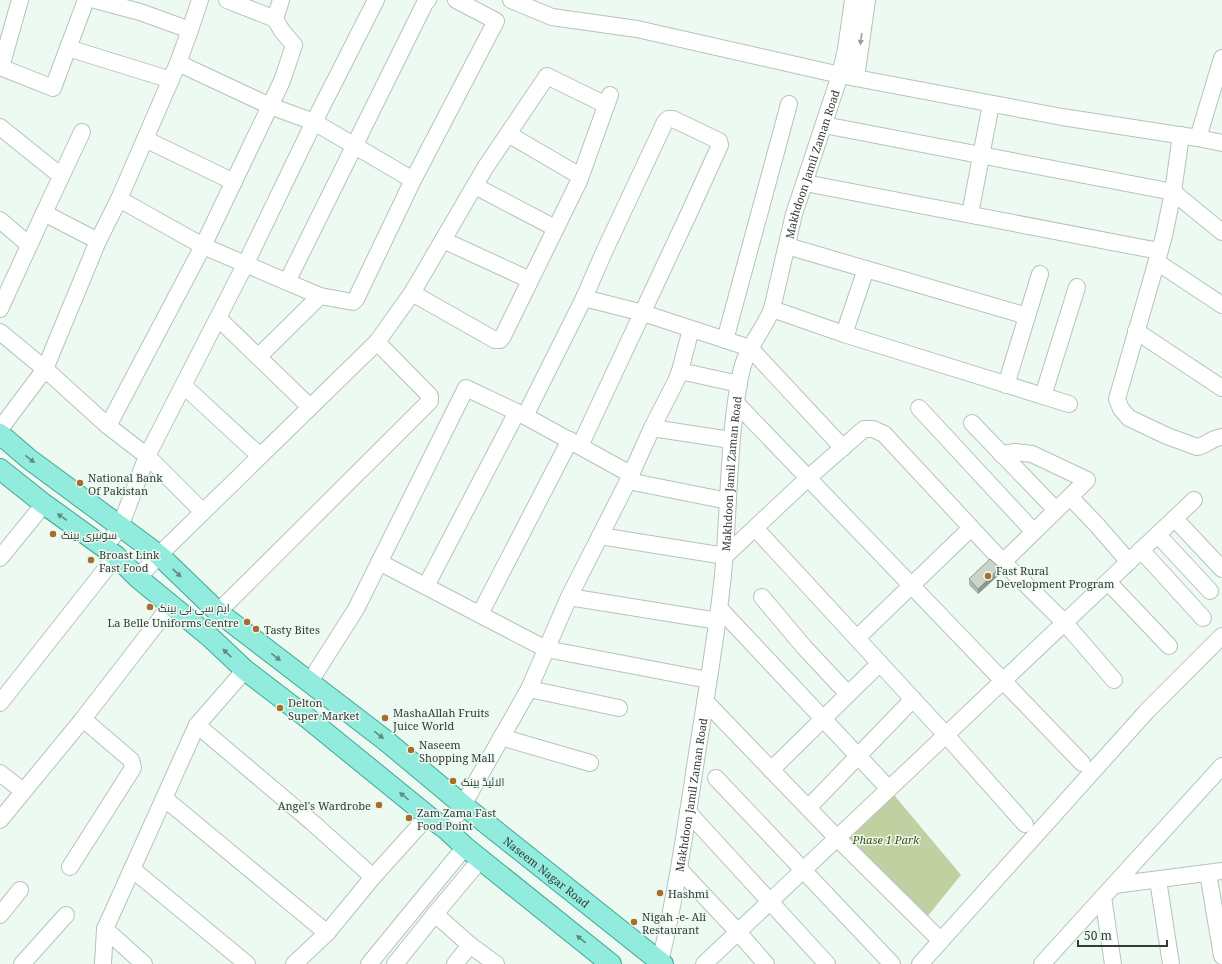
<svg xmlns="http://www.w3.org/2000/svg" width="1222" height="964" font-family="'Noto Serif',Cairo,serif">
	<style>
		.green { fill: #c0d0a1 }
		.lines { fill: none; stroke-linecap: round; stroke-linejoin: round }
		.minor-casing { stroke: #b6c3bc; stroke-width: 18 }
		.major-casing { stroke: #41a695; stroke-width: 22 }
		.minor { stroke: #fff; stroke-width: 16 }
		.major { stroke: #91ecde; stroke-width: 20 }
		.wall { fill: #afb7ae }
		.shaded-wall { fill: #8e958d }
		.building { fill: #cbd5ca; stroke: #8e958d }
		.oneway { fill: #9a9d9b }
		.oneway2 { fill: #5e8b82 }
		.poi-dot { fill: #a86d2d; stroke: #ecfaf2; stroke-width: 1.5 }
		.labels { text-anchor: middle; dominant-baseline: central; stroke-width: 3; stroke-linejoin: round; paint-order: stroke }
		.street-label { font-size: 11px; fill: #353b37; stroke: #ecfaf2 }
		.poi-label { font-size: 11px; fill: #353b37; stroke: #ecfaf2; text-anchor: start }
		.park-label { font-size: 11px; font-style: italic; fill: #415209; stroke: #ecfaf2 }
	</style>
	<rect width="100%" height="100%" fill="#ecfaf2"/>
	<!-- green -->
	<polygon class="green" points="889,789 961,875 922,923 837,838"/>
	<g class="lines">
		<!-- minor casing -->
		<g class="minor-casing">
			<g id="minor">
				<polyline points="95,0 140,12 190,30 200,0"/>
				<polyline points="511,0 552,17 637,29 840,75 1062,117 1198,138 1222,143"/>
				<polyline points="275,19 281,0"/>
				<polyline points="68,48 171,80"/>
				<polyline points="178,63 190,30"/>
				<polyline points="0,67 53,88 86,0"/>
				<polyline points="1,67 20,0"/>
				<polyline points="856,78 867,0"/>
				<polyline points="824,125 1173,192 1222,232"/>
				<polyline points="0,127 61,176"/>
				<polyline points="508,134 580,176"/>
				<path d="M1181,135L1173,192L1164,236L1117,399L1121,409L1129,418L1167,436L1197,447C1206,446 1211,438 1222,437"/>
				<polyline points="1198,138 1222,58"/>
				<polyline points="145,139 234,182"/>
				<polyline points="805,183 1159,251"/>
				<polyline points="475,186 555,228"/>
				<polyline points="119,199 203,246 282,81 294,45 282,31 275,19 227,0"/>
				<polyline points="44,213 82,132"/>
				<polyline points="970,214 991,104"/>
				<polyline points="0,220 29,245"/>
				<polyline points="443,240 530,280"/>
				<polyline points="787,246 1027,316"/>
				<polyline points="1157,262 1222,305"/>
				<polyline points="287,282 425,3 428,0"/>
				<polyline points="412,293 495,340 500,340 503,336 579,181 610,95"/>
				<polyline points="584,298 643,313 750,348 843,448"/>
				<polyline points="0,309 44,213 98,241"/>
				<polyline points="772,309 844,334 1069,404"/>
				<polyline points="218,318 310,407"/>
				<polyline points="1136,331 1222,388"/>
				<polyline points="0,332 45,369 108,426 147,456 203,512"/>
				<polyline points="844,334 866,269"/>
				<polyline points="725,340 789,104"/>
				<polyline points="377,342 412,293 485,168 547,76 606,105"/>
				<polyline points="258,357 320,296"/>
				<polyline points="680,371 739,384"/>
				<polyline points="1006,385 1040,274"/>
				<polyline points="184,386 260,456"/>
				<polyline points="1043,396 1077,287"/>
				<polyline points="736,403 1082,763"/>
				<polyline points="919,408 1034,532"/>
				<polyline points="525,416 584,298 604,252 665,122 668,119 673,119 719,141 720,145 690,211 580,446"/>
				<polyline points="972,423 1056,510"/>
				<polyline points="108,426 203,246 320,296 353,302 356,299 413,180 496,21 456,0"/>
				<polyline points="652,428 731,440"/>
				<polyline points="0,429 45,369 98,241 119,199 178,63 270,106 314,122 413,180"/>
				<polyline points="1001,454 1015,452 1032,454 1087,480 1003,562"/>
				<polyline points="628,481 728,501"/>
				<polyline points="1070,497 1096,524 1129,562"/>
				<polyline points="1175,519 1222,569"/>
				<polyline points="755,528 946,735 1025,824"/>
				<polyline points="1158,535 1210,591"/>
				<polyline points="600,536 725,556 808,478 864,429 873,429 884,434 1003,562 1065,623 1114,680"/>
				<polyline points="105,547 120,527 147,456 245,265 314,122 376,0"/>
				<polyline points="1141,550 1203,618"/>
				<polyline points="0,558 44,504"/>
				<polyline points="379,562 546,649 708,680"/>
				<polyline points="138,578 159,555 377,342 430,396 430,401 218,612"/>
				<polyline points="1108,582 1169,646"/>
				<polyline points="426,586 517,412"/>
				<polyline points="569,597 718,621"/>
				<polyline points="762,597 804,647 848,694"/>
				<polyline points="720,609 889,789"/>
				<polyline points="480,614 570,440"/>
				<polyline points="857,638 971,528"/>
				<polyline points="309,683 356,609 466,388 525,416 632,475"/>
				<polyline points="529,689 619,708"/>
				<polyline points="705,701 837,838 941,941"/>
				<polyline points="0,703 116,556"/>
				<polyline points="197,725 313,823 373,877 327,933 294,964"/>
				<polyline points="501,737 590,763"/>
				<polyline points="771,770 880,663"/>
				<polyline points="0,773 23,791"/>
				<polyline points="716,778 892,964"/>
				<polyline points="164,798 327,933"/>
				<polyline points="808,808 913,699"/>
				<polyline points="688,812 827,964"/>
				<polyline points="0,820 83,719 171,605"/>
				<polyline points="447,830 463,805 529,689 569,597 628,481 652,428 676,381 680,371 691,329"/>
				<polyline points="70,867 133,768 131,760 83,719"/>
				<polyline points="132,869 247,964"/>
				<polyline points="680,870 738,932 766,964"/>
				<polyline points="1208,873 1222,956"/>
				<polyline points="373,877 428,816"/>
				<polyline points="1158,880 1171,964"/>
				<polyline points="1114,885 1222,871"/>
				<polyline points="1103,897 1113,964"/>
				<polyline points="435,914 470,945 496,964"/>
				<polyline points="0,915 20,890"/>
				<polyline points="105,929 144,964"/>
				<path id="s1" d="M660,962C677,891 687,819 698,747C707,690 717,633 723,575C728,523 728,470 734,418C736,401 738,382 743,365C749,345 764,329 772,309L794,214L840,75L846,49L853,0"/>
				<polyline points="22,964 66,915"/>
				<polyline points="103,964 105,929 197,725 245,670"/>
				<polyline points="369,964 465,847"/>
				<polyline points="395,964 435,914 481,859"/>
				<polyline points="455,964 470,945"/>
				<polyline points="704,964 1194,500"/>
				<polyline points="920,964 1147,711 1222,636"/>
				<polyline points="1042,964 1222,766"/>
			</g>
		</g>
		<!-- major casing -->
		<g class="major-casing">
			<g id="major">
				<path id="s2" d="M0,434L29,459L159,555L218,612L385,740L463,805L663,964"/>
				<polyline points="0,469 44,504 116,556 138,578 210,637 245,670 305,716 428,816 447,830 465,847 611,964"/>
			</g>
		</g>
		<!-- minor -->
		<use href="#minor" class="minor"/>
		<!-- major -->
		<use href="#major" class="major"/>
	</g>
	<!-- wall -->
	<polygon class="wall" points="1000,574 978,594 969,585 969,579"/>
	<!-- shaded-wall -->
	<polygon class="shaded-wall" points="1000,568 1000,574 978,594 978,589"/>
	<!-- building -->
	<polygon class="building" points="990,559 1000,568 978,589 969,579"/>
	<!-- one-way arrows -->
	<defs><path id="oneway-solid" d="M-6-.8H1V-3.2L6.5 0L1 3.2V.8H-6Z"/></defs>
	<use class="oneway" href="#oneway-solid" transform="translate(861 39) rotate(98)"/>
	<g class="oneway2">
		<use href="#oneway-solid" transform="translate(30 459) rotate(38)"/>
		<use href="#oneway-solid" transform="translate(62 517) rotate(-145)"/>
		<use href="#oneway-solid" transform="translate(177 573) rotate(44)"/>
		<use href="#oneway-solid" transform="translate(227 653) rotate(-136)"/>
		<use href="#oneway-solid" transform="translate(276 657) rotate(38)"/>
		<use href="#oneway-solid" transform="translate(379 735) rotate(37)"/>
		<use href="#oneway-solid" transform="translate(404 796) rotate(-141)"/>
		<use href="#oneway-solid" transform="translate(581 939) rotate(-141)"/>
	</g>
	<!-- markers -->
	<g class="poi-dot">
		<circle cx="80" cy="483" r="4"/>
		<circle cx="53" cy="534" r="4"/>
		<circle cx="91" cy="560" r="4"/>
		<circle cx="988" cy="576" r="4"/>
		<circle cx="150" cy="607" r="4"/>
		<circle cx="247" cy="622" r="4"/>
		<circle cx="256" cy="629" r="4"/>
		<circle cx="280" cy="708" r="4"/>
		<circle cx="385" cy="718" r="4"/>
		<circle cx="411" cy="750" r="4"/>
		<circle cx="453" cy="781" r="4"/>
		<circle cx="379" cy="805" r="4"/>
		<circle cx="409" cy="818" r="4"/>
		<circle cx="660" cy="893" r="4"/>
		<circle cx="634" cy="922" r="4"/>
	</g>
	<g class="labels">
		<!-- street labels -->
		<g class="street-label">
			<text stroke="none"><textPath href="#s1" startOffset="817">Makhdoon Jamil Zaman Road</textPath></text>
			<text stroke="none"><textPath href="#s1" startOffset="494">Makhdoon Jamil Zaman Road</textPath></text>
			<text stroke="none"><textPath href="#s1" startOffset="170">Makhdoon Jamil Zaman Road</textPath></text>
			<text stroke="none"><textPath href="#s2" startOffset="701">Naseem Nagar Road</textPath></text>
		</g>
		<!-- poi labels -->
		<g class="poi-label">
			<text x="88" y="477">National Bank<tspan x="88" dy="13">Of Pakistan</tspan></text>
			<text x="61" y="534">سونیری بینک</text>
			<text x="99" y="554">Broast Link<tspan x="99" dy="13">Fast Food</tspan></text>
			<text x="996" y="570">Fast Rural<tspan x="996" dy="13">Development Program</tspan></text>
			<text x="158" y="607">ایم سی بی بینک</text>
			<text x="239" y="622" text-anchor="end">La Belle Uniforms Centre</text>
			<text x="264" y="629">Tasty Bites</text>
			<text x="288" y="702">Delton<tspan x="288" dy="13">Super Market</tspan></text>
			<text x="393" y="712">MashaAllah Fruits<tspan x="393" dy="13">Juice World</tspan></text>
			<text x="419" y="744">Naseem<tspan x="419" dy="13">Shopping Mall</tspan></text>
			<text x="461" y="781">الائیڈ بینک</text>
			<text x="371" y="805" text-anchor="end">Angel's Wardrobe</text>
			<text x="417" y="812">Zam Zama Fast<tspan x="417" dy="13">Food Point</tspan></text>
			<text x="668" y="893">Hashmi</text>
			<text x="642" y="916">Nigah -e- Ali<tspan x="642" dy="13">Restaurant</tspan></text>
		</g>
		<!-- park labels -->
		<g class="park-label">
			<text x="886" y="839">Phase 1 Park</text>
		</g>
	</g>
	<!-- scale -->
	<path d="M1078 940v6h89v-6" fill="none" stroke="#353b37" stroke-width="2"/>
	<text x="1084" y="940" font-size="12" fill="#353b37" stroke="#ecfaf2" stroke-width="3" paint-order="stroke">50 m</text>
</svg>
